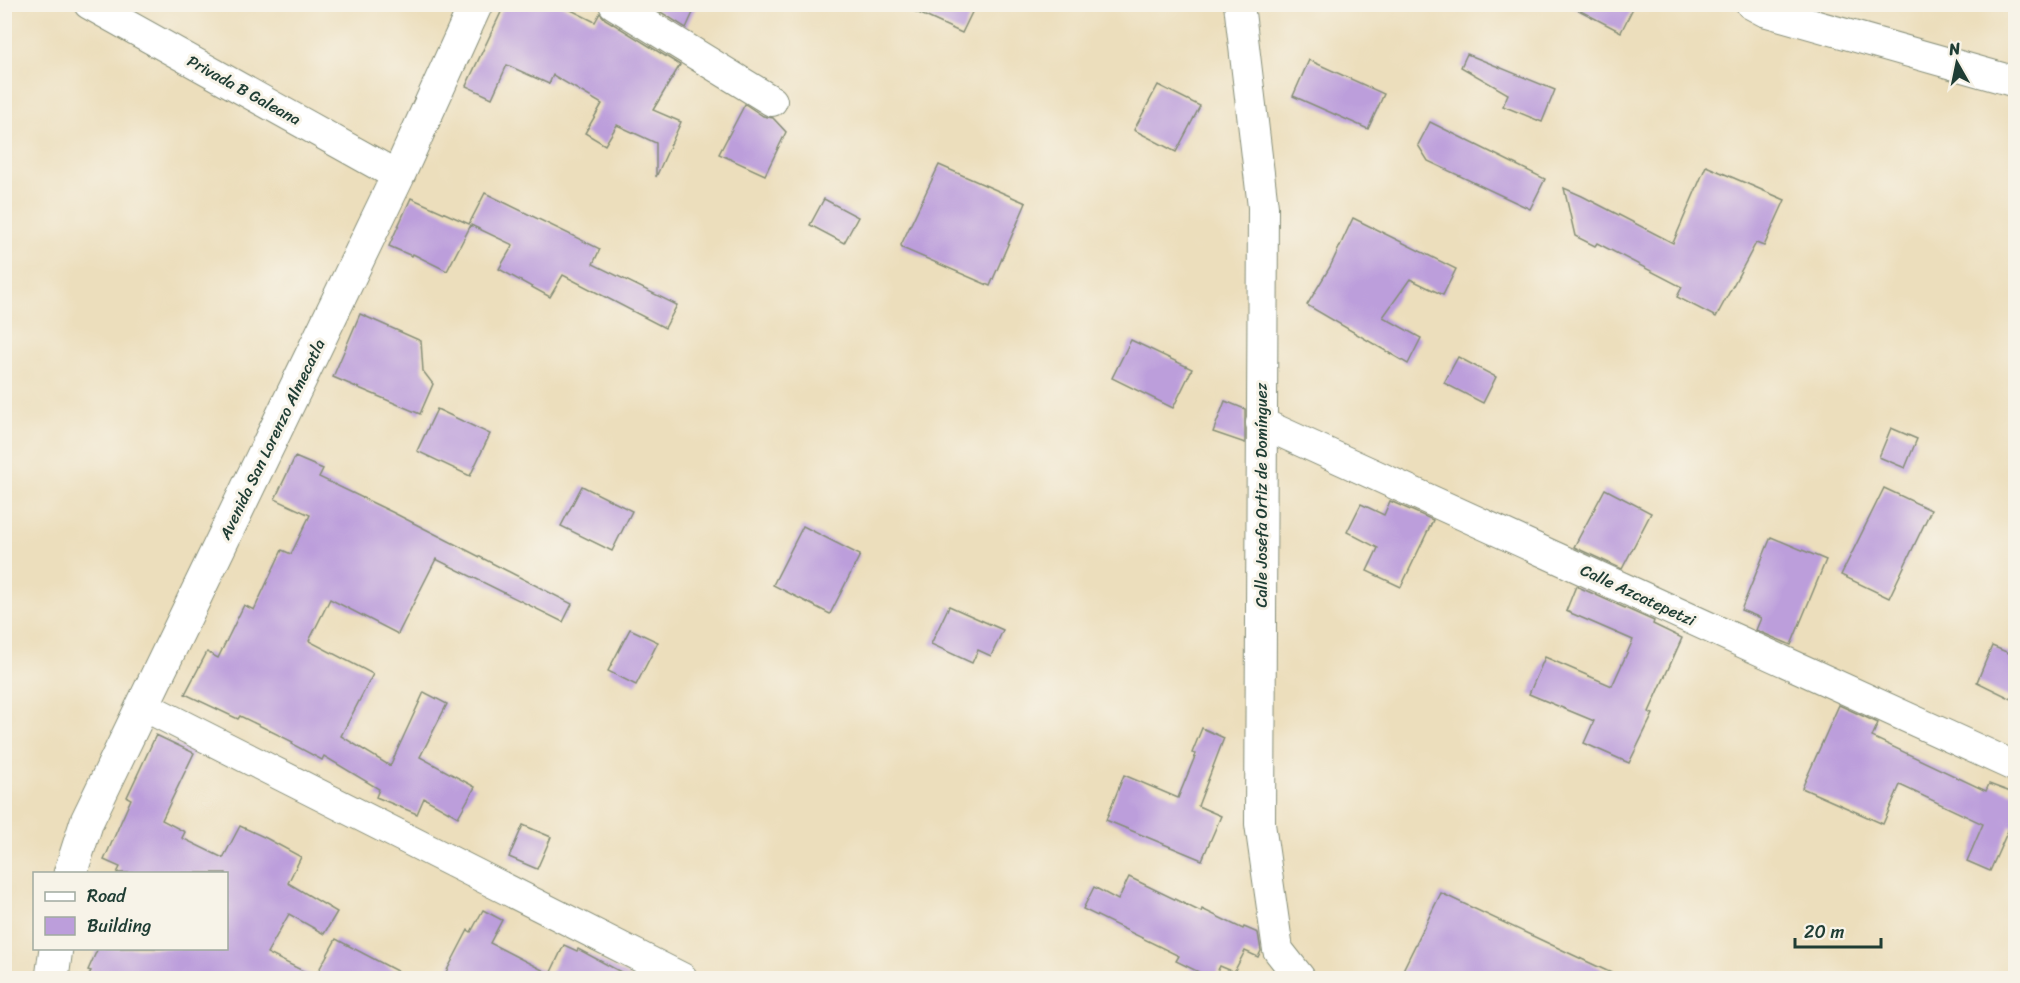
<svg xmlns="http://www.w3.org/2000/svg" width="2020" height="983" font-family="Sriracha,sans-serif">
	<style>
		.building { fill: #bc9edb }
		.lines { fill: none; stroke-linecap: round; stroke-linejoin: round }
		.minor-casing { stroke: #868e78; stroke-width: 32 }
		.secondary-casing { stroke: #868e78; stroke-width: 35 }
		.minor { stroke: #fff; stroke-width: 30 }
		.secondary { stroke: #fff; stroke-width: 33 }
		.labels { text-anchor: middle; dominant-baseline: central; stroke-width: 6; stroke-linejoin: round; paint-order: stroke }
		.street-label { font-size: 16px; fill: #1f3d34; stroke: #f7f3e8 }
	</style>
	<rect width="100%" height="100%" fill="#f7f3e8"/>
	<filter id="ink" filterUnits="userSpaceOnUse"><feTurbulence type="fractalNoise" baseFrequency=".0167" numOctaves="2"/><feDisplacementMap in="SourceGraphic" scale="12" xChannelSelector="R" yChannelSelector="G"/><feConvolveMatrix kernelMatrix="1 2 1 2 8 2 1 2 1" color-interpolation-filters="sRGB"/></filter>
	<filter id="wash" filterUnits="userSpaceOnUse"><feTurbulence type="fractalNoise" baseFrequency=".008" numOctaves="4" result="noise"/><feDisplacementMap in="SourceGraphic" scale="24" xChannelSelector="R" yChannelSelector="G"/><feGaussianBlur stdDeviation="1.35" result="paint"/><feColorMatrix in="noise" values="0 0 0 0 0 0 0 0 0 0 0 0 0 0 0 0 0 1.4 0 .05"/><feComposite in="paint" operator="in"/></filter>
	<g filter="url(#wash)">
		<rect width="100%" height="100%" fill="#ecdebc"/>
		<g id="blocks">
			<!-- building -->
			<g class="building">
				<polygon points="505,4 559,4 595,22 600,13 605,19 680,65 653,110 681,122 656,177 656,143 617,125 605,145 585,133 602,104 553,75 549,84 507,65 492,98 466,86"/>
				<polygon points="648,4 697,4 686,28"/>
				<polygon points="899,4 976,4 962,33"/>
				<polygon points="1567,4 1635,4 1621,32"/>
				<polygon points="1467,54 1555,90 1542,122 1503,106 1508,94 1461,67"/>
				<polygon points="1309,60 1384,94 1368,129 1293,96"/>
				<polygon points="1158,85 1200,106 1176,152 1134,130"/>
				<polygon points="745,104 763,116 773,118 786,132 765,175 719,154"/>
				<polygon points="1430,122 1545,179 1530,209 1428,161 1418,145"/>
				<polygon points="939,165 1026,203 990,286 902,248 901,245"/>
				<polygon points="1706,166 1785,200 1764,246 1756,243 1716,317 1677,297 1682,287 1597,243 1595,246 1575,236 1564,188 1582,196 1673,243"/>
				<polygon points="485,193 600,249 593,264 677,305 665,328 563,275 550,297 499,269 513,245 471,225 447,271 413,254 412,256 389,246 411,198 469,224"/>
				<polygon points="824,199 858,217 844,243 810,225"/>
				<polygon points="1353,218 1456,269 1443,295 1410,279 1383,317 1421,338 1408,364 1307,305 1330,267"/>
				<polygon points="360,314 421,341 423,371 433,384 420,414 333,377"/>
				<polygon points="1131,340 1192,369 1173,408 1112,378"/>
				<polygon points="1458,357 1496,377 1483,403 1444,383"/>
				<polygon points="1225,401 1245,409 1245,443 1213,432"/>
				<polygon points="437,409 490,434 470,476 417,451"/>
				<polygon points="1891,428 1917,439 1905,468 1879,457"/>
				<polygon points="295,457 323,469 319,477 392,512 572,604 563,622 436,559 398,634 330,599 309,641 373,674 341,736 390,766 424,692 447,704 420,757 475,787 458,817 424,798 417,814 376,797 379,789 324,756 322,760 292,744 293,742 240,716 238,719 185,694 207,652 218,658 244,605 254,610 282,550 291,554 310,515 275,499"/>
				<polygon points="582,486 632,511 612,551 561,526"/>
				<polygon points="1884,488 1931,510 1889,598 1841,575"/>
				<polygon points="1605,489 1651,513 1622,569 1574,547"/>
				<polygon points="1390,501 1433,520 1401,587 1367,571 1378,548 1347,532 1361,504 1384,515"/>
				<polygon points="803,526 860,555 830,614 773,585"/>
				<polygon points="1771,537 1826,560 1791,645 1756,630 1761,618 1741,610"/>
				<polygon points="1576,586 1654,621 1653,624 1682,638 1649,712 1653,714 1629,763 1584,743 1594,721 1529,694 1545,657 1612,686 1633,640 1566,611"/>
				<polygon points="949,606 1003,630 991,656 978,650 972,663 931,644"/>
				<polygon points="630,629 658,642 636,685 608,671"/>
				<polygon points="1992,646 2016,656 2016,701 1977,682"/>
				<polygon points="1839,705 1878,723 1872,737 1986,791 1989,784 2016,794 2016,828 2010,826 1990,871 1967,861 1983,824 1900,785 1883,824 1802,788"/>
				<polygon points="1202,728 1224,738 1198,806 1221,816 1202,860 1106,820 1124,775 1178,798 1196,754 1192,753"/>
				<polygon points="156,735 194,753 162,820 185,832 182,838 223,858 240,826 266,838 301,857 288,883 337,912 324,934 289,914 267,953 315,977 336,939 410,978 87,978 91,971 88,970 98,948 226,948 226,873 117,873 120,867 104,860 131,799 127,797"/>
				<polygon points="523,825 551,837 537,869 509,857"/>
				<polygon points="1129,877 1201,912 1202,909 1243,929 1244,927 1258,933 1261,951 1258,957 1245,951 1234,972 1220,966 1214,978 1211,978 1176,961 1179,956 1083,909 1094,887 1118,900"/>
				<polygon points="1441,893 1622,978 1399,978"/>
				<polygon points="483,910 502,920 490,943 550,974 564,945 577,951 578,949 632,978 443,978 468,930 471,932"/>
			</g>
		</g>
	</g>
	<g filter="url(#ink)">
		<use href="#blocks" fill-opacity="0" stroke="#868e78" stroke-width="1.5"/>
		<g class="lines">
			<!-- minor casing -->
			<g class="minor-casing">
				<g id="minor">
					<polyline points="89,4 398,176"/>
					<polyline points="614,4 772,101"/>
					<polyline points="1239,4 1263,207 1260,824 1278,950 1300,978"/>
					<polyline points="1751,4 1764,11 2016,82"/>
					<polyline points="1261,423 2016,767"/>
					<polyline points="144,706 682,978"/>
				</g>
			</g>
			<!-- secondary casing -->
			<g class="secondary-casing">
				<g id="secondary">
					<polyline points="70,874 87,821 398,176 476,4"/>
					<polyline points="52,978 56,948"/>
				</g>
			</g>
			<!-- minor -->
			<use href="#minor" class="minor"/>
			<!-- secondary -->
			<use href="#secondary" class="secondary"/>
		</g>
	</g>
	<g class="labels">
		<!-- street labels -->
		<g class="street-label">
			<text transform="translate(244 90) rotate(29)">Privada B Galeana</text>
			<text transform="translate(272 439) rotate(-64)">Avenida San Lorenzo Almecatla</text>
			<text transform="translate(1261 495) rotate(-90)">Calle Josefa Ortiz de Domínguez</text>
			<text transform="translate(1638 595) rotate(25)">Calle Azcatepetzi</text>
		</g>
	</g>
	<!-- margin -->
	<rect width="2020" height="983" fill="none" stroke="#f7f3e8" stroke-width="24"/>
	<!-- legend -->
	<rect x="33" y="872" width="195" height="78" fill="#f7f3e8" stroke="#a1aaa0" stroke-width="1.5"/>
	<rect x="45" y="892" width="30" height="9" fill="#ffffff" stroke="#a1aaa0" stroke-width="1.5"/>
	<text x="87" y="902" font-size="18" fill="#1f3d34">Road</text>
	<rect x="45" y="917" width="30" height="18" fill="#bc9edb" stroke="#a1aaa0" stroke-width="1.5"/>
	<text x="87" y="932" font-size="18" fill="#1f3d34">Building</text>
	<!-- north arrow -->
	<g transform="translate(1957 63) rotate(351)" stroke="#f7f3e8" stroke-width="4.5" paint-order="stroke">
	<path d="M0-4.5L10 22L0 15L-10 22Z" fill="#1f3d34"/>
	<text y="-9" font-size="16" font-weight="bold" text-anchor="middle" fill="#1f3d34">N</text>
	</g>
	<!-- scale -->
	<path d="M1795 938v9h86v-9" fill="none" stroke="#1f3d34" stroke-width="3"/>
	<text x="1804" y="938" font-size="18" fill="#1f3d34" stroke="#f7f3e8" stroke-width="4.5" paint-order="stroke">20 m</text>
</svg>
